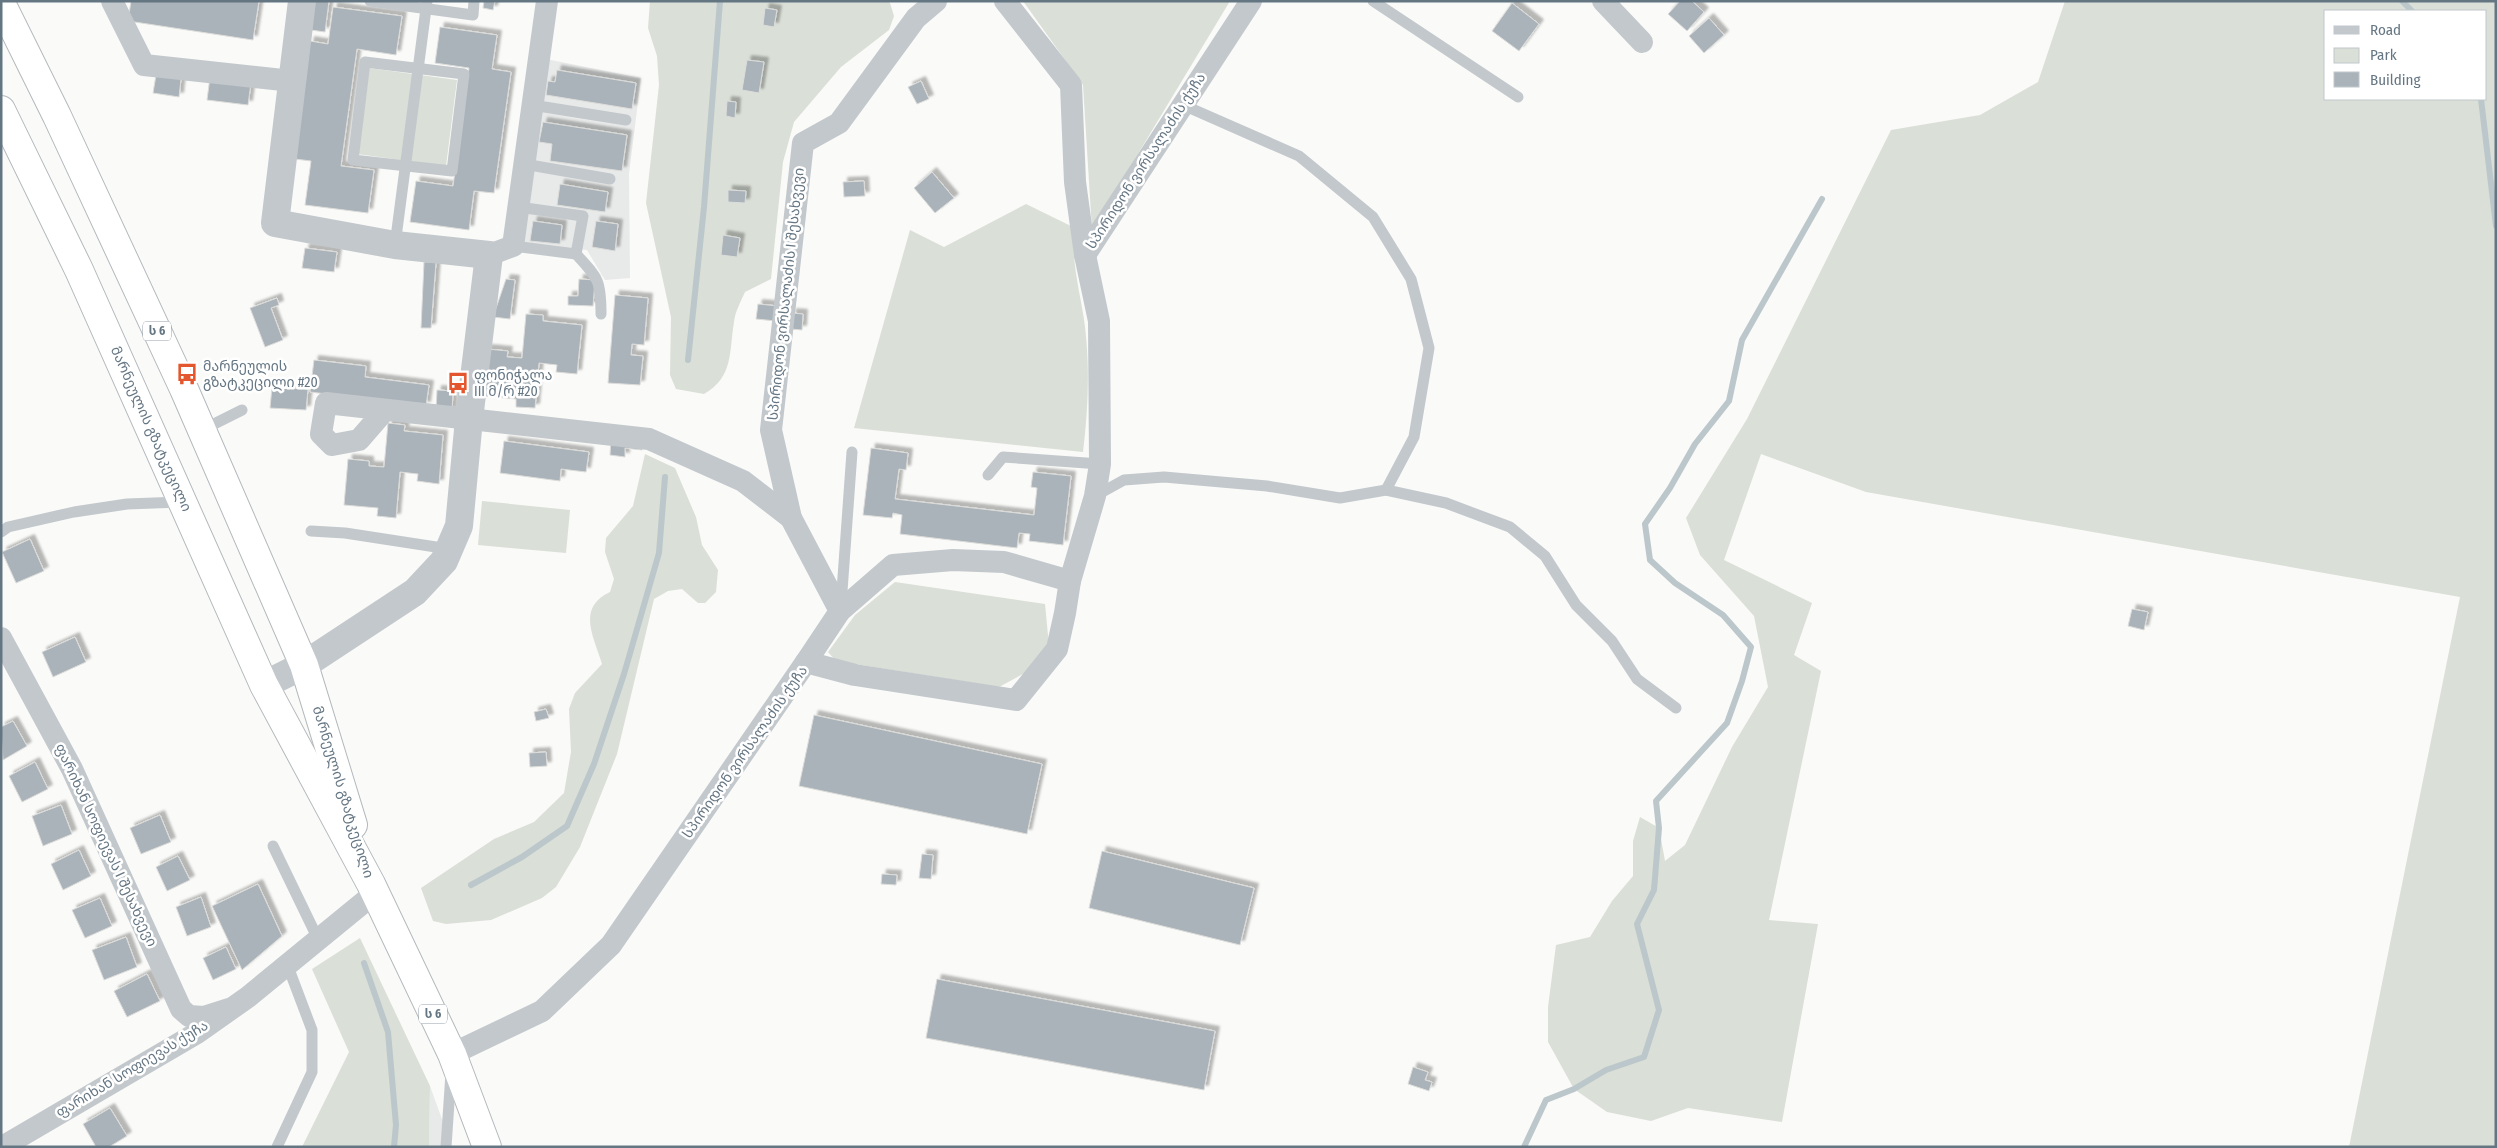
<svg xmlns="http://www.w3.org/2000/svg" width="2497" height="1148" font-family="'Fira Sans Condensed','Noto Sans Georgian',sans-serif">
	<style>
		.built { fill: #e8e9e9 }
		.green { fill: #dadfd7; fill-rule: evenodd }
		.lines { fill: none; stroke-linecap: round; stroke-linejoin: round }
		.stream { stroke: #bbc7cb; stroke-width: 6 }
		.building { fill: #aab3b9; stroke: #dcdcda; filter: url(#shadow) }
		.trunk-casing { stroke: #b4b9bd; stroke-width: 30 }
		.service { stroke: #c3c8cc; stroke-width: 11 }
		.minor { stroke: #c3c8cc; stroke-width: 22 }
		.tertiary { stroke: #c3c8cc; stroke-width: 28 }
		.trunk { stroke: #fff; stroke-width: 28 }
		.labels { text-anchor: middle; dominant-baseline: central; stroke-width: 5; stroke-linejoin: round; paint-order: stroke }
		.shield { fill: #fff; stroke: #939fa8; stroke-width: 1 }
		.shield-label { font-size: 12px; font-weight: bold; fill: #657683 }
		.street-label { font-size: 14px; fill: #657683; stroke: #fff }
		.poi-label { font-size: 14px; fill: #657683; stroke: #fff; text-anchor: start }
	</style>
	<defs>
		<filter id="shadow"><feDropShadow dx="4.5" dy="-4.5" stdDeviation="1" flood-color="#0004"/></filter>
	</defs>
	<rect width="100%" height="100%" fill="#fafaf8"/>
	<!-- built -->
	<g class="built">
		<polygon points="546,59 641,78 629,174 630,278 605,280 587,250 518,243"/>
		<polygon points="430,1086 452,1147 429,1147"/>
	</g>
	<!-- green -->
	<g class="green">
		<path d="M650,1H888L890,3L894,16L889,30L841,67L794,122L783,162L771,279L745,292C741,301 735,312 734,322C729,351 734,377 704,394L676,389L670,375L671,317L646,203L659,85L657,56L648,28Z"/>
		<polygon points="1023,1 1230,1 1092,230 1083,85"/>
		<path d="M2065,1H2496V1147H2349L2460,597L1866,492L1761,454L1724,560L1812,603L1794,655L1821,671L1769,920L1818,924L1782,1122L1688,1108L1651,1121L1607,1112L1574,1089L1548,1042V1007L1556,945L1590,937L1612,901L1633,876V841L1640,817L1659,828L1665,861L1685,845L1732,747L1768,687L1754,616L1700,555L1686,518L1747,419L1891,130L1980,115L2038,82ZM2326,11H2486V99H2326Z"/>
		<polygon points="369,68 457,80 446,166 357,154"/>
		<path d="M1026,204L1075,228C1070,261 1081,294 1085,327C1090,369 1088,411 1083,452L854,428L910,230L944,247Z"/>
		<path d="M645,454L675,468L696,517L702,545L718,570L716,592L705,603H698L682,589L668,591L654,599L617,754L580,847L556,887L542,898L491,920L446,924L433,921L421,888L494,839L534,822L564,793L571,752L569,709L575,693L602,664C594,637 576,608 610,592L614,579L605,552L606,538L633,506Z"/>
		<polygon points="482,501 570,510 566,553 478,545"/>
		<polygon points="895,582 1045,604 1049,646 1032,669 999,687 836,661 828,652 855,615"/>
		<polygon points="360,938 430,1086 429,1147 302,1147 349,1052 312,969"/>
	</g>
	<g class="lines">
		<!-- stream -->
		<g class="stream">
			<polyline points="2402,1 2412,11"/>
			<polyline points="2481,99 2496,226"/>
			<polyline points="688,360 704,207 720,1"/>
			<polyline points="471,885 522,857 567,826 594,764 624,674 659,553 665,477"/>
			<polyline points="364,963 388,1032 396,1125 394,1147"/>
			<polyline points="1524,1147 1546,1100 1574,1089 1606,1070 1644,1057 1659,1010 1637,924 1654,890 1659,828 1656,801 1727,723 1742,681 1751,647 1723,615 1675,583 1650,560 1645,524 1670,488 1695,444 1729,401 1742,340 1822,199"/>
		</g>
	</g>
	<!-- building -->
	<g class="building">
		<polygon points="131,1 259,1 253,40 128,21"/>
		<polygon points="307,1 329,1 325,32 304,29"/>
		<polygon points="484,1 495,1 493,10 483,8"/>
		<polygon points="1680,1 1692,1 1704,12 1687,31 1668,14"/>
		<polygon points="1512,3 1539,24 1519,51 1492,31"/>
		<polygon points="333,7 402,16 396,55 357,49 341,166 374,170 368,213 305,205 311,161 295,159 310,41 328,44"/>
		<polygon points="765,8 777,10 774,27 763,25"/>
		<polygon points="1709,18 1724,35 1704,53 1689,36"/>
		<polygon points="440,27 497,35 492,69 511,72 494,193 474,191 469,230 410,222 416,181 453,186 469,68 435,63"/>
		<polygon points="747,60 764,62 759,93 742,90"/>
		<polygon points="557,70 636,83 632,109 546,95 548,81 555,82"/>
		<polygon points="156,75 181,79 179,97 153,93"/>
		<polygon points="210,77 251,83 248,105 207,100"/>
		<polygon points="921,81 929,99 917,104 908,87"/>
		<polygon points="727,101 736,102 735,118 726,116"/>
		<polygon points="543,122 627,135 622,171 550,161 552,144 539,142"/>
		<polygon points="932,172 954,198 935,213 914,188"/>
		<polygon points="864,181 865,196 844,197 843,182"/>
		<polygon points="560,184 608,192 605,212 557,205"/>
		<polygon points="728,190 746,191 745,203 728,202"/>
		<polygon points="533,221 562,225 560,244 530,241"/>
		<polygon points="596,221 618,224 615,251 592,247"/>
		<polygon points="723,235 740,238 737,257 721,255"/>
		<polygon points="305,248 337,252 334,272 302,268"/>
		<polygon points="424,262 436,262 431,328 421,328"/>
		<polygon points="506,279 515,280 510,319 493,317"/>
		<polygon points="579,279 595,280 593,306 568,305 568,296 578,296"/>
		<polygon points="615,295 648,298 644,345 632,344 631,355 643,356 640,385 608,383"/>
		<polygon points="277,298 279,305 271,308 283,340 265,347 250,308"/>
		<polygon points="758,304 778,306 776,321 756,319"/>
		<polygon points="792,313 803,314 802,330 791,329"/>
		<polygon points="526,314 543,315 543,321 582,325 577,374 556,372 557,365 539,363 535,408 516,407 516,399 483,396 487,349 508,351 507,357 522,358"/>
		<polygon points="314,360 366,366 365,377 429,385 426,406 310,392"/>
		<polygon points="272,387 308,389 306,410 270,408"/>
		<polygon points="437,390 453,391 452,412 436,410"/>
		<polygon points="388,423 405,425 404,431 443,435 439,484 417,481 418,474 400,472 396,518 377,516 378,508 344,505 348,459 369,461 369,466 384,467"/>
		<polygon points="611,438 643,442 642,450 625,448 625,457 610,455"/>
		<polygon points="504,441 589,452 586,472 561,469 560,481 500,473"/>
		<polygon points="871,448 908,453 906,470 899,469 895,499 1034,515 1037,488 1031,487 1033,472 1071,476 1063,545 1029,541 1030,534 1019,533 1017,548 900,534 902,515 893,513 892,518 863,515"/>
		<polygon points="30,539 44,571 16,583 2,552"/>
		<polygon points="2132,609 2148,612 2144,630 2128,626"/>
		<polygon points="75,637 86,662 53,677 42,652"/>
		<polygon points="546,709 549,718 536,721 534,712"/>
		<polygon points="814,715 1042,764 1027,834 799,786"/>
		<polygon points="13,721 27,746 3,760 1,727"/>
		<polygon points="546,752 547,766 530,767 529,753"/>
		<polygon points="35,762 48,789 22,802 9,776"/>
		<polygon points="61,805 72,834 43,846 32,816"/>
		<polygon points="160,815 171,842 141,854 130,828"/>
		<polygon points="79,850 91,876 63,890 51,864"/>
		<polygon points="1102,851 1254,888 1240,945 1089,908"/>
		<polygon points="922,854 933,855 931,879 919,878"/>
		<polygon points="178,856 190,880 167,891 156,867"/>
		<polygon points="882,874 897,875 896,885 881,884"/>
		<polygon points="258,884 282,936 242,970 212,906"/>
		<polygon points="201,897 211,927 187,936 176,907"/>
		<polygon points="100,898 112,926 85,938 72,910"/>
		<polygon points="126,937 137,967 104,980 92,950"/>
		<polygon points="226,947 236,969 213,980 203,958"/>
		<polygon points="147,974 160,1001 127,1017 114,991"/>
		<polygon points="937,979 1215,1031 1204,1090 926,1038"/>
		<polygon points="1413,1067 1428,1072 1425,1080 1432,1082 1429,1091 1408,1084"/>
		<polygon points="110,1108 127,1136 109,1147 96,1147 83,1124"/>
	</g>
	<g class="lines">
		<!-- trunk casing -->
		<g class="trunk-casing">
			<g id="trunk">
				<polyline points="1,3 57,116 184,389 304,665 353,825"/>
				<polyline points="1,110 79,270 264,685 371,884 452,1054 487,1147"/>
			</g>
		</g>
		<!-- service -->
		<g class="service">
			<polyline points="370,1 473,15 474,1"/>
			<polyline points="1373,1 1518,97"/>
			<polygon points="365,62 464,74 452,171 353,160"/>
			<polyline points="532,105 626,120"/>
			<polyline points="1183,105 1299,156 1373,217 1411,279 1429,348 1414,437 1386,490"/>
			<polyline points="524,164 610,179"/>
			<polyline points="395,245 427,1"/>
			<polyline points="513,246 576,254 583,216 518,207"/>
			<path d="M576,254C598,278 601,280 601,314"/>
			<polyline points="202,430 242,410"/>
			<polyline points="988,475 1003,457 1100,464"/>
			<polyline points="1095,496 1124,480 1164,477 1267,486 1340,498 1386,490 1446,503 1510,527 1545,556 1576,605 1612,641 1637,679 1676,708"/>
			<polyline points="311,531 345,533 449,549"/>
			<polyline points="1,532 8,527 74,512 127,504 181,502"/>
			<polyline points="841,605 852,452"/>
			<polyline points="273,846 318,939"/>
			<polyline points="277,1147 312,1072 312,1030 287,964"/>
			<polyline points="446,1147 451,1073"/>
		</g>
		<!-- minor -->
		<g class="minor">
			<polyline points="112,1 144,65 292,81"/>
			<polyline points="1603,1 1642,42"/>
			<polyline points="489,255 513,246 547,1"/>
			<polyline points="1085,255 1251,1"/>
			<polyline points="385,410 359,440 332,445 321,434 326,403 649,439 743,481 791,518"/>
			<polyline points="840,611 791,518 771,430 803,143 839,123 916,18 936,1"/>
			<polyline points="1,638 72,769 181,1009 189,1016 204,1017 229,1009"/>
			<polyline points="806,662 840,611 893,565 953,560 1004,562 1070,581"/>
			<polyline points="452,1054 542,1011 611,945 806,662 855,675 1016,700 1057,649 1065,613 1070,581 1095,496 1100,464 1099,321 1085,255 1075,182 1071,85 1005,1"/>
			<polyline points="2,1147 197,1033 248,997 375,893"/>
		</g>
		<!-- tertiary -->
		<polyline class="tertiary" points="264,685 304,665 415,592 444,561 459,526 469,419 489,255 395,245 275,223 302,1"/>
		<!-- trunk -->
		<use href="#trunk" class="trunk"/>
	</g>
	<!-- icons -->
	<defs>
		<g id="bus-bare" transform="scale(1.725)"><path d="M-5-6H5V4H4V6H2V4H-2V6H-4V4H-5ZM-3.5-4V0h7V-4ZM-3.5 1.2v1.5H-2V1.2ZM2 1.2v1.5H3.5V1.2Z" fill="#e4572e" stroke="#fff" stroke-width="2.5" paint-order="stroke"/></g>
	</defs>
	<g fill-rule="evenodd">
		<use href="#bus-bare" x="187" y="374"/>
		<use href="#bus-bare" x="458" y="383"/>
	</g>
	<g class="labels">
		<!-- shield labels -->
		<g class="shield">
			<rect x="143" y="321.5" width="28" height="19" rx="4"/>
			<rect x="419" y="1004.5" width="28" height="19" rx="4"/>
		</g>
		<g class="shield-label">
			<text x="157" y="331">ს 6</text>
			<text x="433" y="1014">ს 6</text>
		</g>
		<!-- street labels -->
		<g class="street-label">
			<text transform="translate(1146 161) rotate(-57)">სპირიდონ ვირსალაძის ქუჩა</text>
			<text transform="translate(786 294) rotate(-84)">სპირიდონ ვირსალაძის I შესახვევი</text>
			<text transform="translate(151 429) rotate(66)">მარნეულის გზატკეცილი</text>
			<text transform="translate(745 752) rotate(-55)">სპირიდონ ვირსალაძის ქუჩა</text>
			<text transform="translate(343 792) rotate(73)">მარნეულის გზატკეცილი</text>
			<text transform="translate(106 845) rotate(65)">ფარიხან სოფიევას I შესახვევი</text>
			<text transform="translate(132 1069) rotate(-31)">ფარიხან სოფიევას ქუჩა</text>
		</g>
		<!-- poi labels -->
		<g class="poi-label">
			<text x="203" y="366">მარნეულის<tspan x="203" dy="16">გზატკეცილი #20</tspan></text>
			<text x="474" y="375">ფონიჭალა<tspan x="474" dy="16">III მ/რ #20</tspan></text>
		</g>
	</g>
	<!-- border -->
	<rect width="2497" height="1148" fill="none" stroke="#657683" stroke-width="5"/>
	<!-- legend -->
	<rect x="2324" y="10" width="162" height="90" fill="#ffffff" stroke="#c1c8cd"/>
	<rect x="2334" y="26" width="25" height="8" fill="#c3c8cc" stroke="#c1c8cd"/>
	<text x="2370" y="35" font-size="15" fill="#657683">Road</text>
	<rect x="2334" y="48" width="25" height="15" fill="#dadfd7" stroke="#c1c8cd"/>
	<text x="2370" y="60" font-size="15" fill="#657683">Park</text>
	<rect x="2334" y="72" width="25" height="15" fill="#aab3b9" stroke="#c1c8cd"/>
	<text x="2370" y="85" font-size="15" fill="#657683">Building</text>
</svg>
